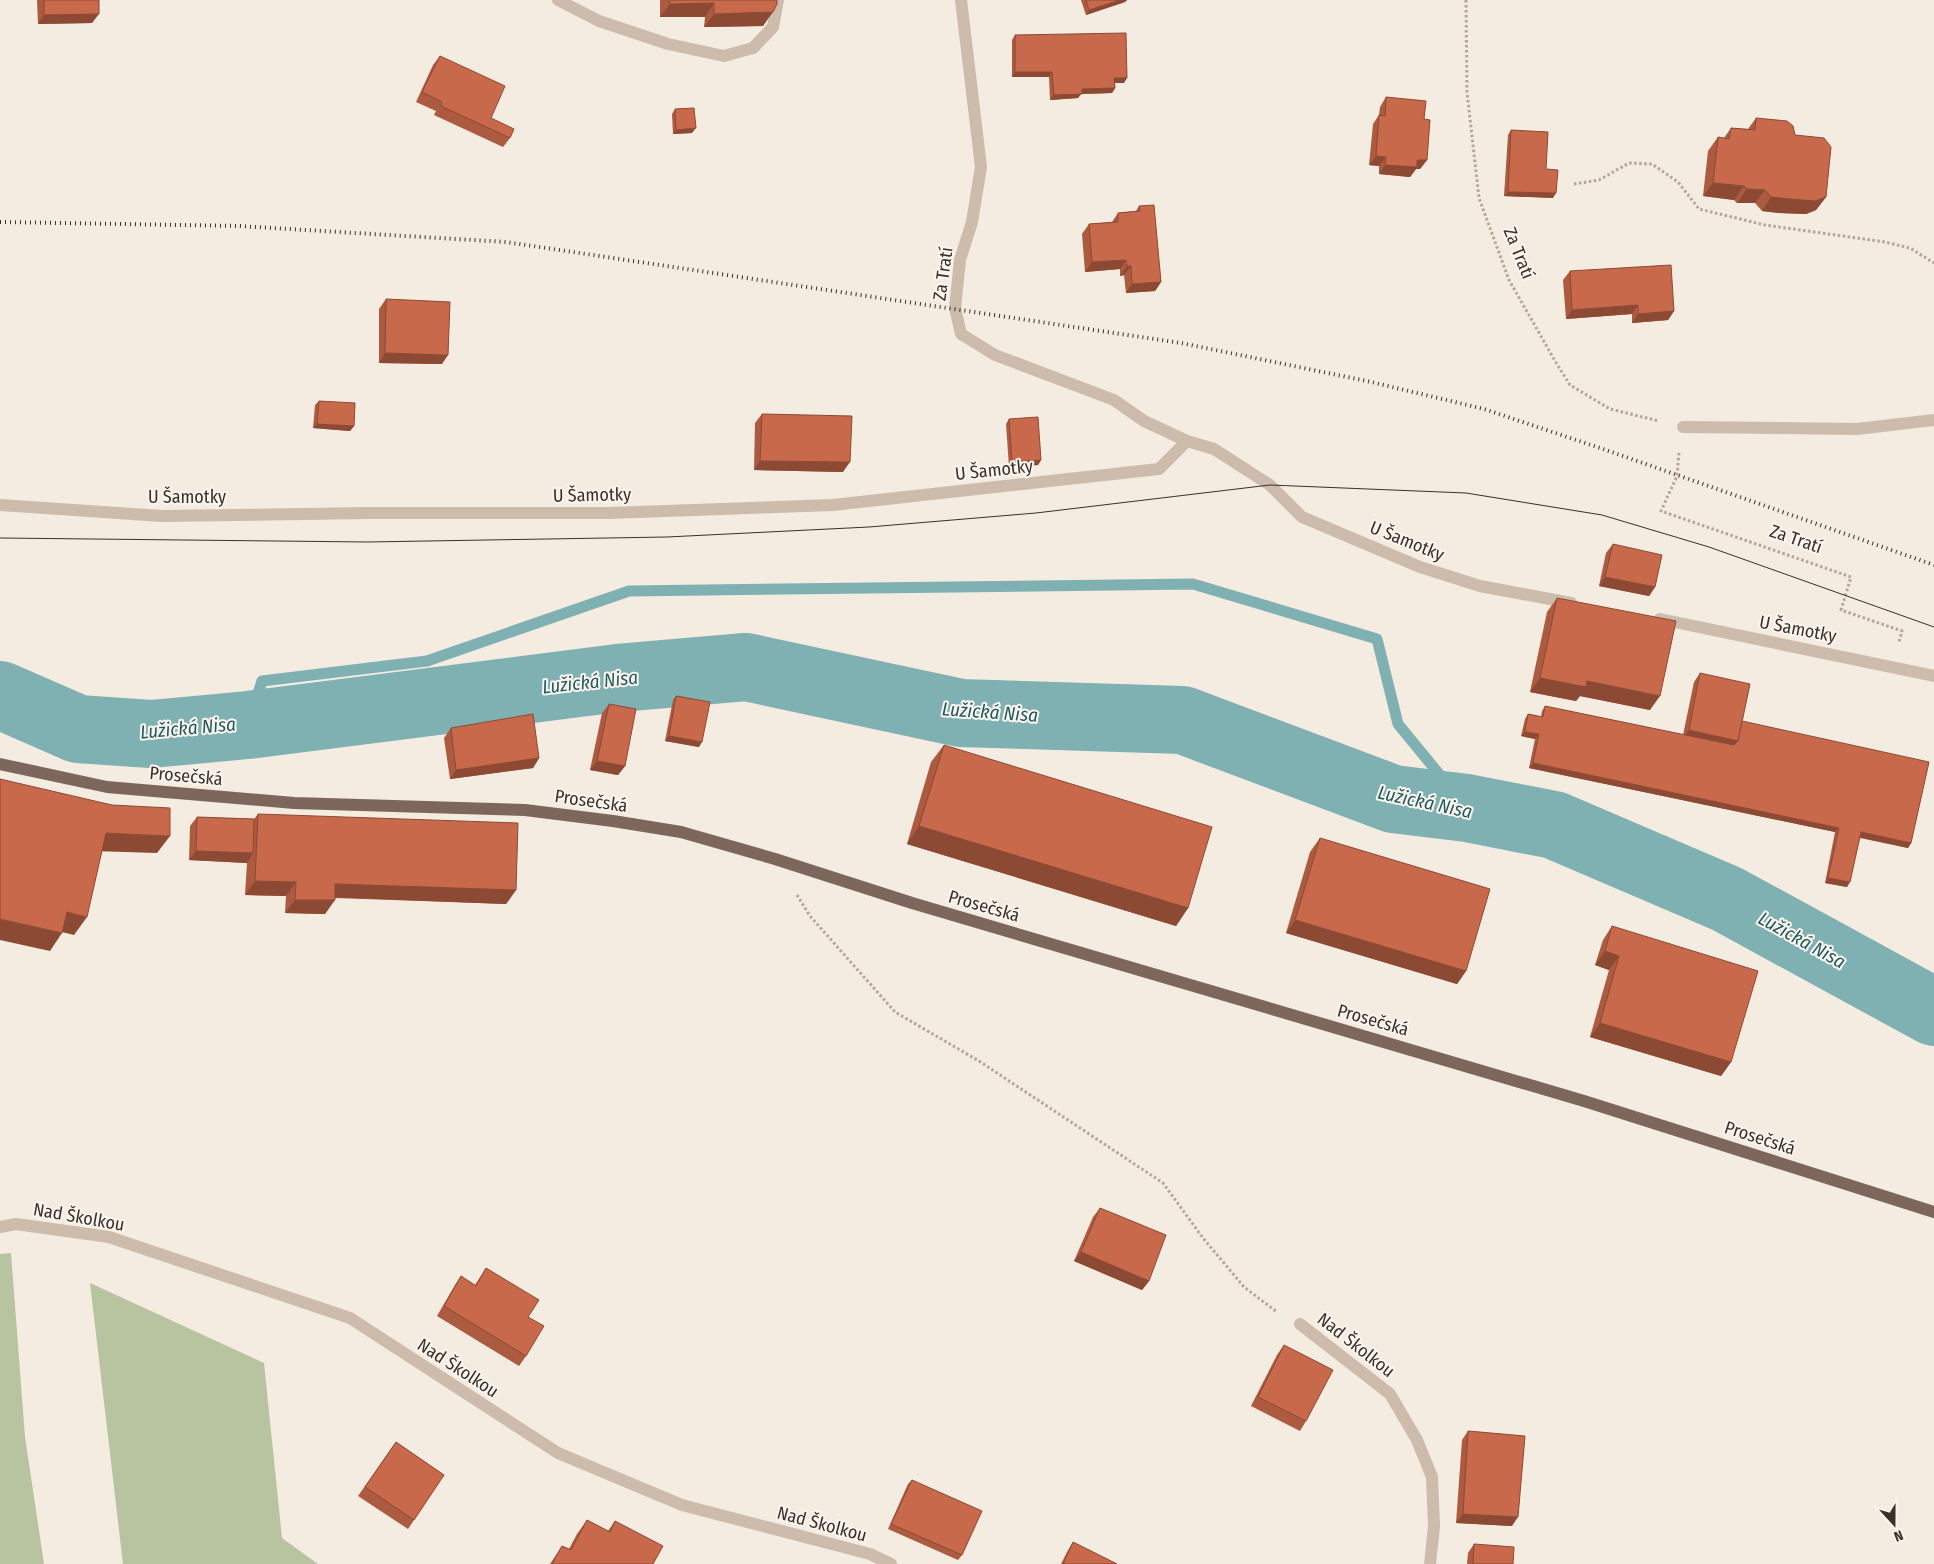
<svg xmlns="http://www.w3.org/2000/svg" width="1934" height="1564" font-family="'Fira Sans Condensed',sans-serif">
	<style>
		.green { fill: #b8c4a0 }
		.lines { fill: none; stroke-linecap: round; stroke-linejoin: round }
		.stream { stroke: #7fb0b2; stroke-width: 11 }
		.river { stroke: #7fb0b2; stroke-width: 68 }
		.path { stroke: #b9a596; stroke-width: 3; stroke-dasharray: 2.5 2.5; stroke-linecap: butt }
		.minor { stroke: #cdbbac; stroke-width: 12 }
		.major { stroke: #7d675c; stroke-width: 12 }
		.tram { stroke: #3b302b; stroke-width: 1 }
		.rail { stroke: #3b302b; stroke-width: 4; stroke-dasharray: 1 4; stroke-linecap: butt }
		.wall { fill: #ac5a40 }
		.shaded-wall { fill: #8c4a34 }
		.building { fill: #c8694b; stroke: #8c4a34 }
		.labels { text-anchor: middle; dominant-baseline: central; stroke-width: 4; stroke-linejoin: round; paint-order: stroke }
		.street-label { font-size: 18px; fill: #3b302b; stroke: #fbf5ee }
		.water-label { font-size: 19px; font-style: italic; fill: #1f5a5e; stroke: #fbf5ee }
	</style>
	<rect width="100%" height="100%" fill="#f4ebe1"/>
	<!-- green -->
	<g class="green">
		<polygon points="11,1253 25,1437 44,1564 0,1564 0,1254"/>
		<polygon points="90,1283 264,1363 282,1538 318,1564 123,1564"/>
	</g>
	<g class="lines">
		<!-- stream -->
		<polyline class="stream" points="248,725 262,681 427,661 629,591 1193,584 1377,639 1398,724 1467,808"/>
		<!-- river -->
		<polyline class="river" points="0,695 78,729 151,734 248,725 618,678 746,667 961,713 1183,720 1393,799 1467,808 1554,825 1727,899 1934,1012"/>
		<!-- path -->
		<g class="path">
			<polyline points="1466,0 1467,92 1479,198 1509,280 1555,361 1570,385 1610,409 1659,421"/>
			<polyline points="1574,184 1599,180 1629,163 1652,164 1678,182 1699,209 1765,225 1885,242 1910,248 1934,263"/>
			<polyline points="1679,453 1677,476 1661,511 1851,577 1841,610 1902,631 1899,642"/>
			<polyline points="797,895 810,916 895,1012 979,1061 1163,1183 1203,1238 1244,1287 1277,1312"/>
		</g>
		<!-- minor -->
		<g class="minor">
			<polyline points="558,0 599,21 668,44 724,56 753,48 773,27 778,0"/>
			<polyline points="961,0 981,167 972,222 960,260 955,308 961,334 995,355 1114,400 1144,421 1187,441"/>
			<polyline points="1683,427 1857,429 1934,420"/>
			<polyline points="0,505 162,516 368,513 609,513 833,505 1159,469 1187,441 1214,449 1270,485 1302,517 1420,567 1480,586 1571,603"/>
			<polyline points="1660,619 1934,676"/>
			<polyline points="0,1227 16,1224 109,1237 350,1318 558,1453 682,1505 870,1554 891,1564"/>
			<polyline points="1300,1324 1390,1394 1417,1440 1432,1477 1434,1526 1430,1564"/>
		</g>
		<!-- major -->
		<polyline class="major" points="0,764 107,787 294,803 525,810 613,821 681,832 775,859 912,903 1584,1101 1934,1212"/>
		<!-- tram -->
		<polyline class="tram" points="0,538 367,542 667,537 869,527 1036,513 1270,485 1466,493 1602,515 1709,547 1934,627"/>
		<!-- rail -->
		<polyline class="rail" points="0,222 239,226 506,242 1181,343 1367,381 1484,409 1603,449 1934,565"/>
	</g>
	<!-- wall -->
	<g class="wall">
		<polygon points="37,0 99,0 92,23 38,24"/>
		<polygon points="660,0 777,0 763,26 704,27 705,17 660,17"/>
		<polygon points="1081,0 1127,0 1125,2 1086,15"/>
		<polygon points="1015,35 1124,83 1115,83 1115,88 1112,93 1081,94 1078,98 1050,100 1049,77 1012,77 1012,40"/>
		<polygon points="440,56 491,118 510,138 503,147 434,115 436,111 416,102 433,65"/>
		<polygon points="1386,97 1424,119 1427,160 1420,169 1416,169 1410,177 1379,174 1379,166 1369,165 1373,124 1379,115 1380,107"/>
		<polygon points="675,109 692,133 673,134 672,114"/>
		<polygon points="1756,118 1795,135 1826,197 1816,210 1806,214 1779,213 1762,211 1755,203 1737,203 1734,200 1703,196 1708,151 1718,137 1724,138 1731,128 1748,129"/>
		<polygon points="1511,130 1553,198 1504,196 1508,135"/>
		<polygon points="1139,206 1161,282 1155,291 1126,293 1124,275 1120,276 1120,269 1085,272 1082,234 1089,224 1112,222 1118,213 1136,211"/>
		<polygon points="1570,271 1674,311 1668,320 1632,323 1632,314 1566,319 1563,280"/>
		<polygon points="386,299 442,364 379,363 379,309"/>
		<polygon points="319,401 354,426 350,431 313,428 315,405"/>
		<polygon points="762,414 843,472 754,470 755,423"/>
		<polygon points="1009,419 1041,460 1038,465 1009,467 1006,424"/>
		<polygon points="1613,544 1655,587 1649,596 1599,586 1606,553"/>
		<polygon points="1557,598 1650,710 1580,696 1576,701 1530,692 1547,612"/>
		<polygon points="1700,673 1742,721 1911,843 1908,848 1860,838 1847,887 1825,883 1835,832 1529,768 1535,739 1521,736 1525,719 1528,714 1541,717 1542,711 1545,706 1683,735 1694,682"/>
		<polygon points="676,696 699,747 665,741 673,700"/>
		<polygon points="609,704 625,766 618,775 590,770 602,713"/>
		<polygon points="451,728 539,758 533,768 450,779 444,738"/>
		<polygon points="944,745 1188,908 1176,926 907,844 931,762"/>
		<polygon points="258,814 516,890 506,904 335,898 325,914 285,913 286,896 245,895 247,863 189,860 190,826 197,817 254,819"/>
		<polygon points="1320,838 1466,971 1457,984 1286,933 1310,852"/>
		<polygon points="1612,926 1731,1062 1721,1076 1590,1037 1609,970 1595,965 1603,940"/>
		<polygon points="1100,1208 1149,1281 1142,1290 1074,1261 1093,1217"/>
		<polygon points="486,1268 528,1317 526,1356 519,1366 437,1316 455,1285 461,1276 475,1285"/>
		<polygon points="1284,1345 1306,1421 1300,1431 1251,1406 1277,1355"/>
		<polygon points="1468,1431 1512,1526 1456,1523 1462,1440"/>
		<polygon points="396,1442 444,1475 408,1529 358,1496"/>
		<polygon points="912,1480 962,1555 958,1560 888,1529 908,1484"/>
		<polygon points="587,1520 608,1531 615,1521 653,1564 550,1564 562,1546 569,1549 577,1534"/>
		<polygon points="1073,1542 1117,1564 1061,1564 1067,1552"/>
		<polygon points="1474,1544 1513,1564 1467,1564 1468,1553"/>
	</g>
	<!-- shaded-wall -->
	<g class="shaded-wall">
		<polygon points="1120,0 1127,0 1125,2 1086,15 1089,10"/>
		<polygon points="714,3 705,17 660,17 670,4"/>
		<polygon points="773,12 763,26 704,27 714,14"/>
		<polygon points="99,14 92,23 38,24 44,15"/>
		<polygon points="1015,72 1052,72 1049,77 1012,77"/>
		<polygon points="1114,78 1127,78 1124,83 1111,83"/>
		<polygon points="1115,88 1112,93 1081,94 1078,98 1050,100 1054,95 1082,89"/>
		<polygon points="696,128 692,133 673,134 676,130"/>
		<polygon points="1376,156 1386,157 1379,166 1369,165"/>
		<polygon points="1417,160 1427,160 1420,169 1416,169 1410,177 1379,174 1385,165"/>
		<polygon points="1713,183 1744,186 1734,200 1703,196"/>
		<polygon points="1747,189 1765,190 1755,203 1737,203"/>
		<polygon points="1508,192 1556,193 1553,198 1504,196"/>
		<polygon points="1771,197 1826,197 1816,210 1806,214 1779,213 1762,211"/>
		<polygon points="1126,260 1120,269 1085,272 1092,262"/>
		<polygon points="1127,266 1131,266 1124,275 1120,276"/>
		<polygon points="1161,282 1155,291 1126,293 1132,284"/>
		<polygon points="1638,305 1632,314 1566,319 1572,310"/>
		<polygon points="1674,311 1668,320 1632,323 1638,314"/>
		<polygon points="385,353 448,355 442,364 379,363"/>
		<polygon points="317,424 354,426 350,431 313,428"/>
		<polygon points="1041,460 1038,465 1009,467 1012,462"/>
		<polygon points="760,461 850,462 843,472 754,470"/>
		<polygon points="1605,577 1655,587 1649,596 1599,586"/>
		<polygon points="1540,678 1587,681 1660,696 1650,710 1580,696 1576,701 1530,692"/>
		<polygon points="1689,730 1738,741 1731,750 1682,739"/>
		<polygon points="1525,732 1539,734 1535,739 1521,736"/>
		<polygon points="669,736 702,742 699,747 665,741"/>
		<polygon points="539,758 533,768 450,779 456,770"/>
		<polygon points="597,761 625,766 618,775 590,770"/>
		<polygon points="1533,763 1839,828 1835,832 1529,768"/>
		<polygon points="919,826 1188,908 1176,926 907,844"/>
		<polygon points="1861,832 1911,843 1908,848 1858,837"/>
		<polygon points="106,833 170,836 157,853 93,851"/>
		<polygon points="196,851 253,853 247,863 189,860"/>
		<polygon points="1828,878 1850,882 1847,887 1825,883"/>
		<polygon points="255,881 296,882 286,896 245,895"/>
		<polygon points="335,884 516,890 506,904 325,897"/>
		<polygon points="295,900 335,900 325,914 285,913"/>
		<polygon points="67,912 87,917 74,935 54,930"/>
		<polygon points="0,919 62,933 50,951 0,940"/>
		<polygon points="1295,920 1466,971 1457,984 1286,933"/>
		<polygon points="1605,951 1619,956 1609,970 1595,965"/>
		<polygon points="1600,1023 1731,1062 1721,1076 1590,1037"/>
		<polygon points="1081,1252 1149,1281 1142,1290 1074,1261"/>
		<polygon points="1463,1514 1518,1517 1512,1526 1456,1523"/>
	</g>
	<!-- building -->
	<g class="building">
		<polygon points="44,0 99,0 99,14 44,15"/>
		<polygon points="669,0 777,0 777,4 773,12 714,14 714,3 670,4"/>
		<polygon points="1086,0 1120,0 1089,10"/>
		<polygon points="1126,33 1127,78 1114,78 1115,88 1082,89 1082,94 1054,95 1052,72 1015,72 1015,35"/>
		<polygon points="440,56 505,86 491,118 514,129 510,138 441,106 442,102 422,92"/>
		<polygon points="1386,97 1426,101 1424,119 1430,120 1427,160 1417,160 1417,167 1385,165 1386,157 1376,156 1379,115 1385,116"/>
		<polygon points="694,108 696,128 676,130 675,109"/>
		<polygon points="1756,118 1787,121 1793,126 1795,135 1824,138 1831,147 1826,197 1815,201 1789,199 1771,197 1765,190 1747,189 1744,186 1713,183 1718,137 1729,139 1731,128 1755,130"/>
		<polygon points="1511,130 1548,132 1546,169 1558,170 1556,193 1508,192"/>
		<polygon points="1154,205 1161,282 1132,284 1131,266 1127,266 1126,260 1092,262 1089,224 1118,222 1118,213 1140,211 1139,206"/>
		<polygon points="1671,265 1674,311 1638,314 1638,305 1572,310 1570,271"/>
		<polygon points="386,299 450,302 448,355 385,353"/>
		<polygon points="319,401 355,403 354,426 317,424"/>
		<polygon points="762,414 852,416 850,462 760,461"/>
		<polygon points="1038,417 1041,460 1012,462 1009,419"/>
		<polygon points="1613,544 1662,555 1655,587 1605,577"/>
		<polygon points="1557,598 1676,621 1660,696 1587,681 1586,687 1540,678"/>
		<polygon points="1700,673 1750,684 1738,741 1689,730"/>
		<polygon points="676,696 710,702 702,742 669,736"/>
		<polygon points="609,704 636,709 625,766 597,761"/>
		<polygon points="1545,706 1734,745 1738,741 1742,721 1929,762 1911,843 1861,832 1850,882 1828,878 1839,828 1533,763 1539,734 1525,732 1528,714 1543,717"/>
		<polygon points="533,714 539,758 456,770 451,728"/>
		<polygon points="944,745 1212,827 1188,908 919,826"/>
		<polygon points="0,779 112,805 170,808 170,836 106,833 87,917 67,912 62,933 0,919"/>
		<polygon points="258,814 518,823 516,890 335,884 335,900 295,900 296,882 255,881"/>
		<polygon points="197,817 254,819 253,853 196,851"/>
		<polygon points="1320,838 1490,889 1466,971 1295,920"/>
		<polygon points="1612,926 1758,971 1731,1062 1600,1023 1619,956 1605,951"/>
		<polygon points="1100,1208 1166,1235 1149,1281 1081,1252"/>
		<polygon points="486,1268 539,1300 528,1317 544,1326 526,1356 444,1306 461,1276 476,1286"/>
		<polygon points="1284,1345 1333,1370 1306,1421 1258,1397"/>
		<polygon points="1468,1431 1525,1436 1518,1517 1463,1514"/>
		<polygon points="396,1442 444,1475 414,1520 365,1487"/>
		<polygon points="912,1480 982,1511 962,1555 891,1524"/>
		<polygon points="587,1520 610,1532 615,1521 663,1546 653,1564 552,1564 562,1546 571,1550"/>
		<polygon points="1073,1542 1117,1564 1063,1564"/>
		<polygon points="1474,1544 1514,1547 1513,1564 1473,1564"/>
	</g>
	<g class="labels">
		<!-- street labels -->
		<g class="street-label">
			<text transform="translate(1519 253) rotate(68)">Za Tratí</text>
			<text transform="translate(943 274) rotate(-82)">Za Tratí</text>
			<text transform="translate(994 470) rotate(-6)">U Šamotky</text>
			<text transform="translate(592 495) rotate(-1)">U Šamotky</text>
			<text x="187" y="497">U Šamotky</text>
			<text transform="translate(1796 539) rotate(19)">Za Tratí</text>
			<text transform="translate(1407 541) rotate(22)">U Šamotky</text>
			<text transform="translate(1798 629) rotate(11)">U Šamotky</text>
			<text transform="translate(186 776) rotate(5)">Prosečská</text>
			<text transform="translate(591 801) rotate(8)">Prosečská</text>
			<text transform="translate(984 906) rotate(16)">Prosečská</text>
			<text transform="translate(1373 1020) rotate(16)">Prosečská</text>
			<text transform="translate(1760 1138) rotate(18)">Prosečská</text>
			<text transform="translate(79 1217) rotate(10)">Nad Školkou</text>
			<text transform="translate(1356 1345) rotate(38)">Nad Školkou</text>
			<text transform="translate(458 1368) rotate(33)">Nad Školkou</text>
			<text transform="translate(822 1524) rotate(15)">Nad Školkou</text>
		</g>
		<!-- water labels -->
		<g class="water-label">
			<text transform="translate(590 682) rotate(-6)">Lužická Nisa</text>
			<text transform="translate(990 712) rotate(4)">Lužická Nisa</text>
			<text transform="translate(188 728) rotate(-5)">Lužická Nisa</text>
			<text transform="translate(1425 802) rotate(12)">Lužická Nisa</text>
			<text transform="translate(1802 940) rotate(29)">Lužická Nisa</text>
		</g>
	</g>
	<!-- north arrow -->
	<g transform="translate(1894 1524) rotate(159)" stroke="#fbf5ee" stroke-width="4" paint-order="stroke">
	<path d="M0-4L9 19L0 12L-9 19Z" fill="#3b302b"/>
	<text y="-8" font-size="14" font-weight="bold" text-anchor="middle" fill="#3b302b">N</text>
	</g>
</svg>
